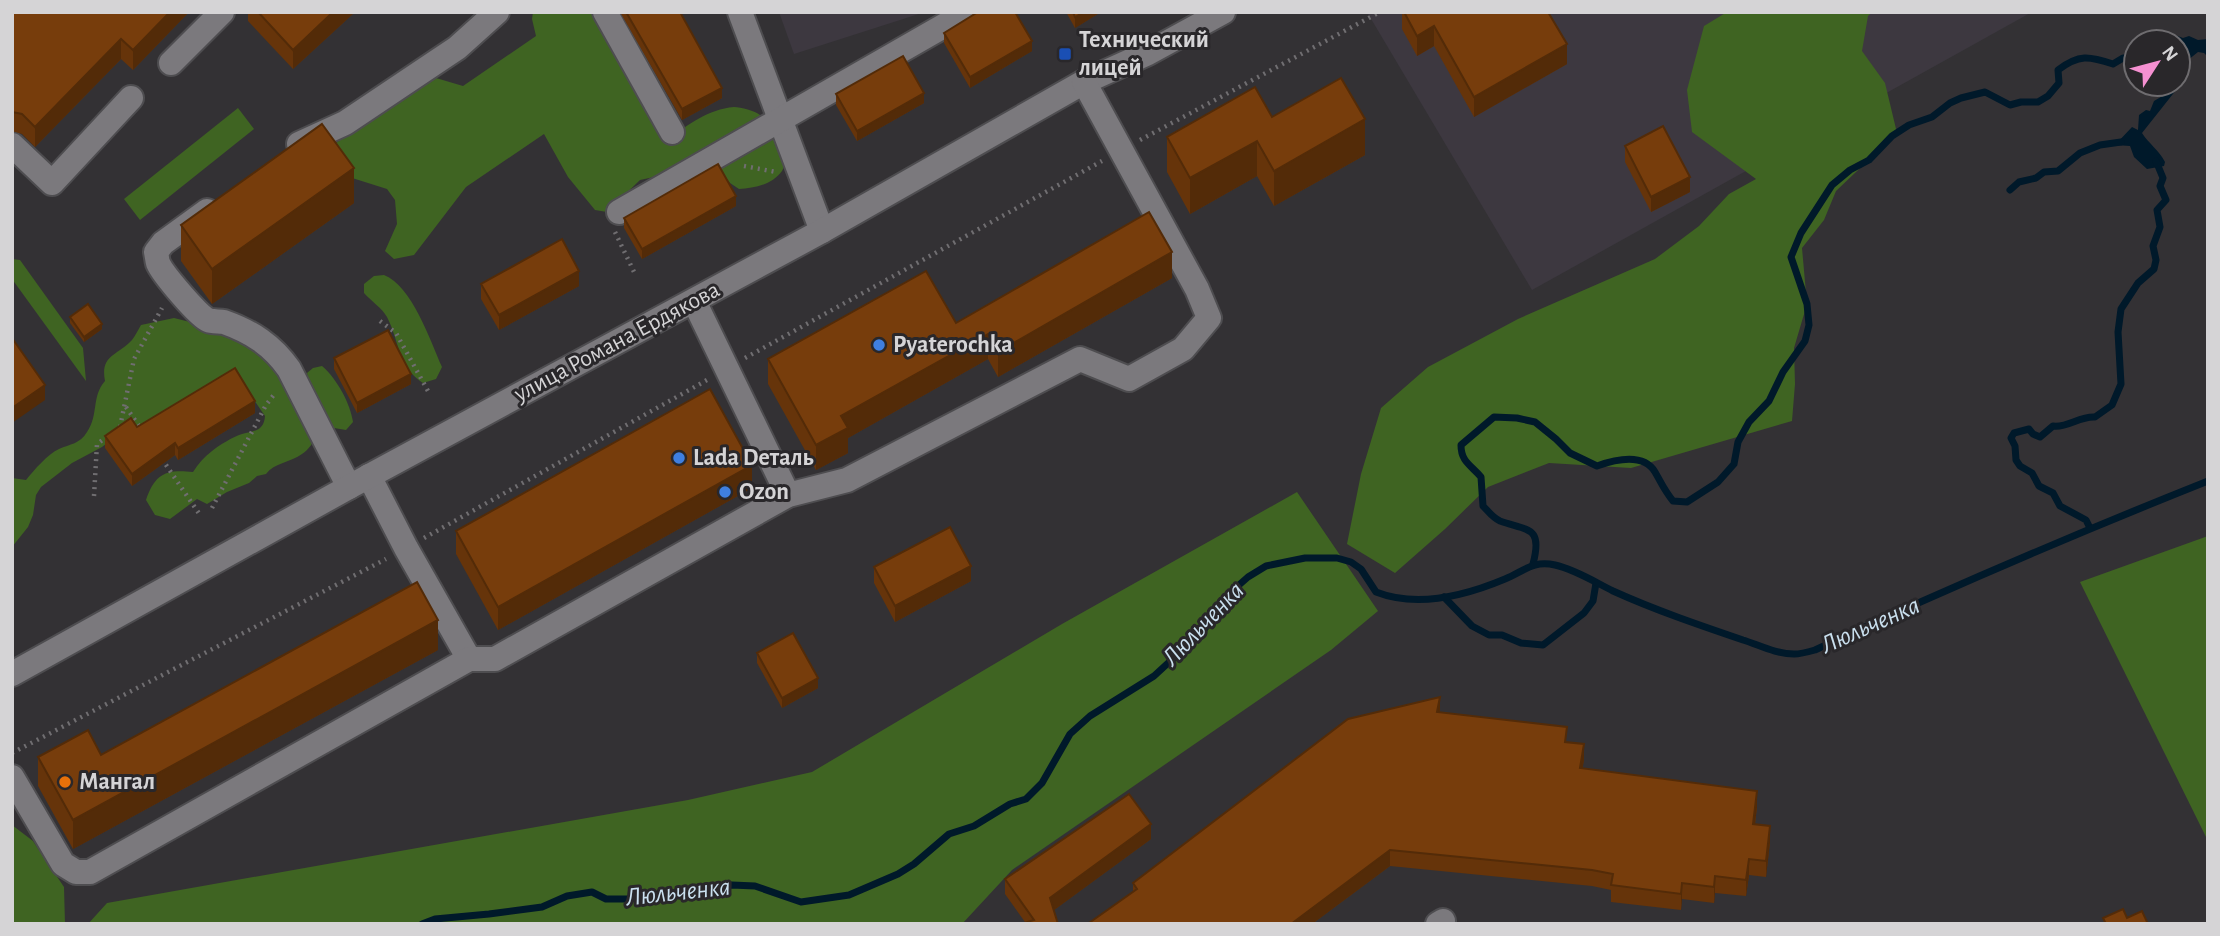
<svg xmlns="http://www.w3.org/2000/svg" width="2220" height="936" font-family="'Alegreya Sans',sans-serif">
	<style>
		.built { fill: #3d3840 }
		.green { fill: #3f6422 }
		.water { fill: #00192a }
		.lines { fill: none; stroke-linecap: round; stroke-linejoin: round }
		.stream { stroke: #00192a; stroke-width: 7 }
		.minor-casing { stroke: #4e4d50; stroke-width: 28 }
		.path { stroke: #706e71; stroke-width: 4.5; stroke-dasharray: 2 5; stroke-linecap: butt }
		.minor { stroke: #7b797d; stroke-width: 24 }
		.wall { fill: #66340a }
		.shaded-wall { fill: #532b08 }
		.building { fill: #773d0c; stroke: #532b08; stroke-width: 2 }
		.transit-dot { fill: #1a4fb4; stroke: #29272a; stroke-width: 2.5 }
		.shop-dot { fill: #3f7fe0; stroke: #29272a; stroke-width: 2.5 }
		.food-dot { fill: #e8710a; stroke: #29272a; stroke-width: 2.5 }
		.labels { text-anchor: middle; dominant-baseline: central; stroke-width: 6; stroke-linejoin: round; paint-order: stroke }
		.poi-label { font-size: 24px; font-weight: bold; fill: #d5d4d6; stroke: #29272a; text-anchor: start }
		.street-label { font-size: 24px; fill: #d5d4d6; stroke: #29272a }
		.water-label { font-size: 26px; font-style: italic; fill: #cae0ef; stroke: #29272a }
	</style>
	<rect width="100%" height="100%" fill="#333134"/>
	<!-- built -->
	<g class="built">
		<polygon points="779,12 925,12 794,54"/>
		<polygon points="1367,12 2032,12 1532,290"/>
	</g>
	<!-- green -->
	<g class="green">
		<path d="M533,12H596L643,95L647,115L667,139C689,125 708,109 734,107C741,107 755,111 760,115C772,123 791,158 782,171C772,185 754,188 739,189L730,183L721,171L688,180L654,177L640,180L607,212L595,210L568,177L544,134L466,187L414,255L394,259L385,251L397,224L395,200L387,189L349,177L334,162L336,143L370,116L436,78L463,86L536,36L532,19Z"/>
		<polygon points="1727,12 1872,12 1868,16 1862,51 1885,83 1897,133 1836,191 1824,220 1802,248 1807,304 1794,348 1795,384 1792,421 1631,468 1549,463 1488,487 1445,529 1395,573 1347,544 1361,474 1381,408 1428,367 1518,319 1655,259 1699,226 1729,194 1756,179 1692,132 1687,90 1704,26"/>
		<polygon points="238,108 254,129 140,220 124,199"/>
		<polygon points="12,259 20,260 83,348 86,381 12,279"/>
		<path d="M384,275C412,286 430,340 442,367L436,379L423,383C397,366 400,342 387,317C382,308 371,301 364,293V284L374,276Z"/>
		<path d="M174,318L250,337L285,380L289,398L297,404L317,435C313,442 309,450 302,454C291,462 274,463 266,474L257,476L249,483L227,492L207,504L197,499L170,519L155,515L146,500C155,474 165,469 193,472C198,464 204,457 212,451C219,445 233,437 242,434C254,431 264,431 265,416L247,390L147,432L129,426L102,447L72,463L41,487L36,495L33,515L28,527L12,547V478L26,480C34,470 48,454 59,449C70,444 80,444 87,432C99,415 91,397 105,381C100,355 117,356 132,340C135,336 138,330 141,325Z"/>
		<path d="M322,366C337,379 350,403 353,422L346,430L334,428C320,410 310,396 307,373L313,368Z"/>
		<polygon points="1297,492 1378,611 1331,650 1012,870 962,924 88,924 107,903 688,800 812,772 1062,624"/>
		<polygon points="2208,536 2208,841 2080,582"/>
		<polygon points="12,825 33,841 64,887 65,924 12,924"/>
	</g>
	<!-- water -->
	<path class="water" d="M2175,35L2183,38L2189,36L2198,40L2208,39V57L2204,53L2198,52L2183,64L2184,80L2142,133C2149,144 2159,150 2165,162L2164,166L2147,169L2134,157L2130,146L2115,145L2132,127L2138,130L2139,115L2146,110L2150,111L2154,101L2166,94L2167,84H2178V42H2166Z"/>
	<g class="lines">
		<!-- stream -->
		<g class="stream">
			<polyline points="2010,190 2019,182 2036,178 2044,172 2058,171 2080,153 2100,145 2121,142"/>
			<path d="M2090,528L2086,520L2060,506L2053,493L2039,486L2032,473L2020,466L2016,460L2015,446L2011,438L2014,433L2029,429L2033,434L2040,437L2053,426C2068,428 2079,416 2095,417L2112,405L2121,384L2118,332L2121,309L2138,283L2154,269L2156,260L2153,246L2160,227L2157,210L2166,200L2160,186L2163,178L2156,161"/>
			<path d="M1533,564C1543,526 1528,531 1500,521C1493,518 1488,511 1483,506L1481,477C1471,465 1461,462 1461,445L1494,417L1517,418L1535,422L1556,439L1570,453L1597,466C1614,460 1643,452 1655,472C1662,484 1664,490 1673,501L1687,502L1718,482L1734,464L1738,442L1749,422L1769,401L1783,372L1805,341L1809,325L1807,304L1791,257L1801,233L1832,185L1850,170L1869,160L1892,136L1909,125L1932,117L1950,103L1961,98L1985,92L2010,105L2021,102H2038L2048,96L2059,83L2058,70C2079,54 2089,56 2113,64L2123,58H2136"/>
			<polyline points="1444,597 1472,626 1489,635 1502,635 1521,643 1543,645 1584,613 1593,601 1596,583"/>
			<path d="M422,924L435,919L489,914L542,907L567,896L592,892L606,899H628L641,896L664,897L686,891L732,885L755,886L801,902L849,895L898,874L914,864L949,834L974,826L1010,804L1026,799L1042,783L1070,734L1090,716L1154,676L1203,631L1231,592L1248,577L1266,566L1305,558H1337L1351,562L1361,569L1376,592C1417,608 1467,595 1505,579C1524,571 1533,560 1555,565C1574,569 1595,582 1613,591C1655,610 1699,625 1743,640C1759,645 1776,654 1794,654C1801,654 1808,652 1815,650C1944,590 2075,534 2208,481"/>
		</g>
		<!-- minor casing -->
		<g class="minor-casing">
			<g id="minor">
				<polyline points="605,12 672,132"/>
				<polyline points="740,12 822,231"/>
				<polyline points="171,63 222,12"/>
				<polyline points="299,144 345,123 439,60 457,48 497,12"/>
				<polyline points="12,145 52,183 131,98"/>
				<path d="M207,211L163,243L156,252C157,256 157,260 158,263C162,273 199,317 208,320C213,322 219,321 224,322C252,332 272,345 289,369L349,487"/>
				<polyline points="619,212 968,12"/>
				<polyline points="694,301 788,495"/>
				<polyline points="369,476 406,548 469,659"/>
				<polyline points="12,674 349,487 822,231 1084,82 1148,53 1223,12"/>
				<polyline points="12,777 63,864 76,872 90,872 469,659 495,659 788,495 847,480 1080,359 1129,379 1183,349 1209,318 1197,289 1084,82"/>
				<polyline points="1438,924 1443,921"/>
			</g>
		</g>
		<!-- path -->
		<g class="path">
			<polyline points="1140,140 1380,12"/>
			<polyline points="744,166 776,172"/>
			<polyline points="615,232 635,274"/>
			<polyline points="380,321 396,333 428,391"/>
			<polyline points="745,358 1102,161"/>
			<polyline points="126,407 141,429"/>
			<polyline points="120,427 134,359 162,308"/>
			<polyline points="162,459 200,515"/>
			<polyline points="94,496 97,444 108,436"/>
			<polyline points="212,508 266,405 276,392"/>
			<polyline points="424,538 707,380"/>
			<polyline points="12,753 386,559"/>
		</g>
		<!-- minor -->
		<use href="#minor" class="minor"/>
	</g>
	<!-- wall -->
	<g class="wall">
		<polygon points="12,12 189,12 133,70 121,59 35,147 22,134 12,131"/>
		<polygon points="248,12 355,12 293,69 248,21"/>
		<polygon points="620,12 680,12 722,98 682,120"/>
		<polygon points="1066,12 1101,12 1075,28"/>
		<polygon points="1402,12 1548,12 1567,64 1474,117 1434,46 1417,56 1402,29"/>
		<polygon points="944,33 1032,51 970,88 944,43"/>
		<polygon points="836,94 924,103 857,141 836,105"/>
		<polygon points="1272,117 1365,155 1274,206 1257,176 1190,214 1167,172 1167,137"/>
		<polygon points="1625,146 1690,192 1651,212 1625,162"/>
		<polygon points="354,203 212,304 181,261 181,225"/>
		<polygon points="736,206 642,259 624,228 624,218"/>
		<polygon points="1172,278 998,377 988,359 848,438 848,453 816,470 768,384 768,359 956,323"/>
		<polygon points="481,284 579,286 499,330 481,299"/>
		<polygon points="70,317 102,329 84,342 70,323"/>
		<polygon points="334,358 411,384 357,413 334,369"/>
		<polygon points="255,413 178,460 175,455 132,486 105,448 105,436 137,427"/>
		<polygon points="752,488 498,630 456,554 456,531"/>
		<polygon points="874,567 971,581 895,622 874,583"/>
		<polygon points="438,650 73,849 38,786 38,757 101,755"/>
		<polygon points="757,653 818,688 782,708 757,663"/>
		<polygon points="1440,713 1567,742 1584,760 1582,769 1757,807 1755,824 1770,842 1766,877 1749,875 1746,896 1715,893 1714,903 1682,899 1681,910 1611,902 1611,890 1592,886 1390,866 1312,924 1089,924 1133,892 1133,883"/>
		<polygon points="1151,839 1054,910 1058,924 1025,922 1005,894 1005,879"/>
	</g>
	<!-- shaded-wall -->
	<g class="shaded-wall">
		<polygon points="170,12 189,12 133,70 133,50"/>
		<polygon points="333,12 355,12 293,69 293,50"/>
		<polygon points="1084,12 1101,12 1075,28 1075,17"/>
		<polygon points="1434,26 1434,46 1417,56 1417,36"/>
		<polygon points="121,39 121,59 35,147 35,127"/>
		<polygon points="1032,41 1032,51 970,88 970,77"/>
		<polygon points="1567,44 1567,64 1474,117 1474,97"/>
		<polygon points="722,88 722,98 682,120 682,109"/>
		<polygon points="924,93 924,103 857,141 857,131"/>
		<polygon points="1365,119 1365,155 1274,206 1274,171"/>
		<polygon points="1257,141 1257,176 1190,214 1190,178"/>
		<polygon points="354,168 354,203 212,304 212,269"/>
		<polygon points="1690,177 1690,192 1651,212 1651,197"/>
		<polygon points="14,188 14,208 12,210 12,190"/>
		<polygon points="736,196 736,206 642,259 642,249"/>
		<polygon points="1172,252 1172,278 998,377 998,352"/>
		<polygon points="579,271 579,286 499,330 499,315"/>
		<polygon points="102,324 102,329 84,342 84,337"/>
		<polygon points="988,334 988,359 848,438 848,453 816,470 816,445 841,416"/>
		<polygon points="411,374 411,384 357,413 357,403"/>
		<polygon points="45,385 45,400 12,423 12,408"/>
		<polygon points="255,401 255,413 178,460 178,448"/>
		<polygon points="175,443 175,455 132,486 132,474"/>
		<polygon points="752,465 752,488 498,630 498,607"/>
		<polygon points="971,566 971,581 895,622 895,606"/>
		<polygon points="438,620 438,650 73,849 73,820"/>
		<polygon points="818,678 818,688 782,708 782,698"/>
		<polygon points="1440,697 1440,713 1437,712"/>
		<polygon points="1584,744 1584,760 1580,784 1580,768"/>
		<polygon points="1757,791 1757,807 1753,840 1753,824"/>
		<polygon points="1151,824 1151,839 1050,913 1050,898"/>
		<polygon points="1770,826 1770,842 1766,877 1766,861"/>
		<polygon points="1390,850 1390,866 1312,924 1291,924"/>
		<polygon points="1749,859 1749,875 1746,896 1746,880"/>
		<polygon points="1715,876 1715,893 1714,903 1714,887"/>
		<polygon points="1682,883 1682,899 1681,910 1681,894"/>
	</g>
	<!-- building -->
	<g class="building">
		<polygon points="12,12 170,12 133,50 121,39 35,127 22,114 12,112"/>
		<polygon points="258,12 333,12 293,50"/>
		<polygon points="626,12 680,12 722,88 682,109"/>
		<polygon points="978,12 1015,12 1032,41 970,77 944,33"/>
		<polygon points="1073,12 1084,12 1075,17"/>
		<polygon points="1404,12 1548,12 1567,44 1474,97 1434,26 1417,36"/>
		<polygon points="903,56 924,93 857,131 836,94"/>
		<polygon points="1341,78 1365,119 1274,171 1257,141 1190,178 1167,137 1255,87 1272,117"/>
		<polygon points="322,124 354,168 212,269 181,225"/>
		<polygon points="1663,126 1690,177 1651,197 1625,146"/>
		<polygon points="718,164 736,196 642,249 624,218"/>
		<polygon points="1149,212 1172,252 998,352 988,334 841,416 848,428 816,445 768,359 926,271 956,323"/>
		<polygon points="562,239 579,271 499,315 481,284"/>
		<polygon points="88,304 102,324 84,337 70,317"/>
		<polygon points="388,330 411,374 357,403 334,358"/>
		<polygon points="12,338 45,385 12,408"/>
		<polygon points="235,368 255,401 178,448 175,443 132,474 105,436 131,418 137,427"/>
		<polygon points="710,389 752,465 498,607 456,531"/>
		<polygon points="950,527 971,566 895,606 874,567"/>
		<polygon points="417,582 438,620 73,820 38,757 88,730 101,755"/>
		<polygon points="793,633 818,678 782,698 757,653"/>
		<polygon points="1440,697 1437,712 1567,727 1565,742 1584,744 1580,768 1757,791 1753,824 1770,826 1766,861 1749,859 1746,880 1715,876 1714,887 1682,883 1681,894 1611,885 1613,874 1592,870 1390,850 1291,924 1089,923 1137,889 1133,883 1348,719"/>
		<polygon points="1129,794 1151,824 1050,898 1058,924 1021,924 1034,920 1005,879"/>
		<polygon points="2123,909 2127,918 2142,911 2148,924 2106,924 2103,918"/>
	</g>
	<!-- markers -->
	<rect class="transit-dot" x="1058" y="47" width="14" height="14" rx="3.5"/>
	<g class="shop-dot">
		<circle cx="879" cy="345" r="7"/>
		<circle cx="679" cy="458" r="7"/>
		<circle cx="725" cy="492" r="7"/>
	</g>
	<circle class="food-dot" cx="65" cy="782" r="7"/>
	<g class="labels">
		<!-- poi labels -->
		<g class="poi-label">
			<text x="1079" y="40">Технический<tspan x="1079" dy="28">лицей</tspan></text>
			<text x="893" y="345">Pyaterochka</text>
			<text x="693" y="458">Lada Dеталь</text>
			<text x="739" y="492">Ozon</text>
			<text x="79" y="782">Мангал</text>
		</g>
		<!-- street labels -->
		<g class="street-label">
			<text transform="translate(617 342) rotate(-28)">улица Романа Ердякова</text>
		</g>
		<!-- water labels -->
		<g class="water-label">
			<text transform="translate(1203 624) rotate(-46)">Люльченка</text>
			<text transform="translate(1870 625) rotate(-24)">Люльченка</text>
			<text transform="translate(678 892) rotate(-6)">Люльченка</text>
		</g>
	</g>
	<!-- border -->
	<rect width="2220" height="936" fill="none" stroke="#d5d4d6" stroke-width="28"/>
	<!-- north arrow -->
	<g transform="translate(2157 63) rotate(54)"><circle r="33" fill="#29272a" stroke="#6e6c6f" stroke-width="2"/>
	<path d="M0-5L12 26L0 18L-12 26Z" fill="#f590d1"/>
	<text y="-10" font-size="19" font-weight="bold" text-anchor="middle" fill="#d5d4d6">N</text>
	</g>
</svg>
